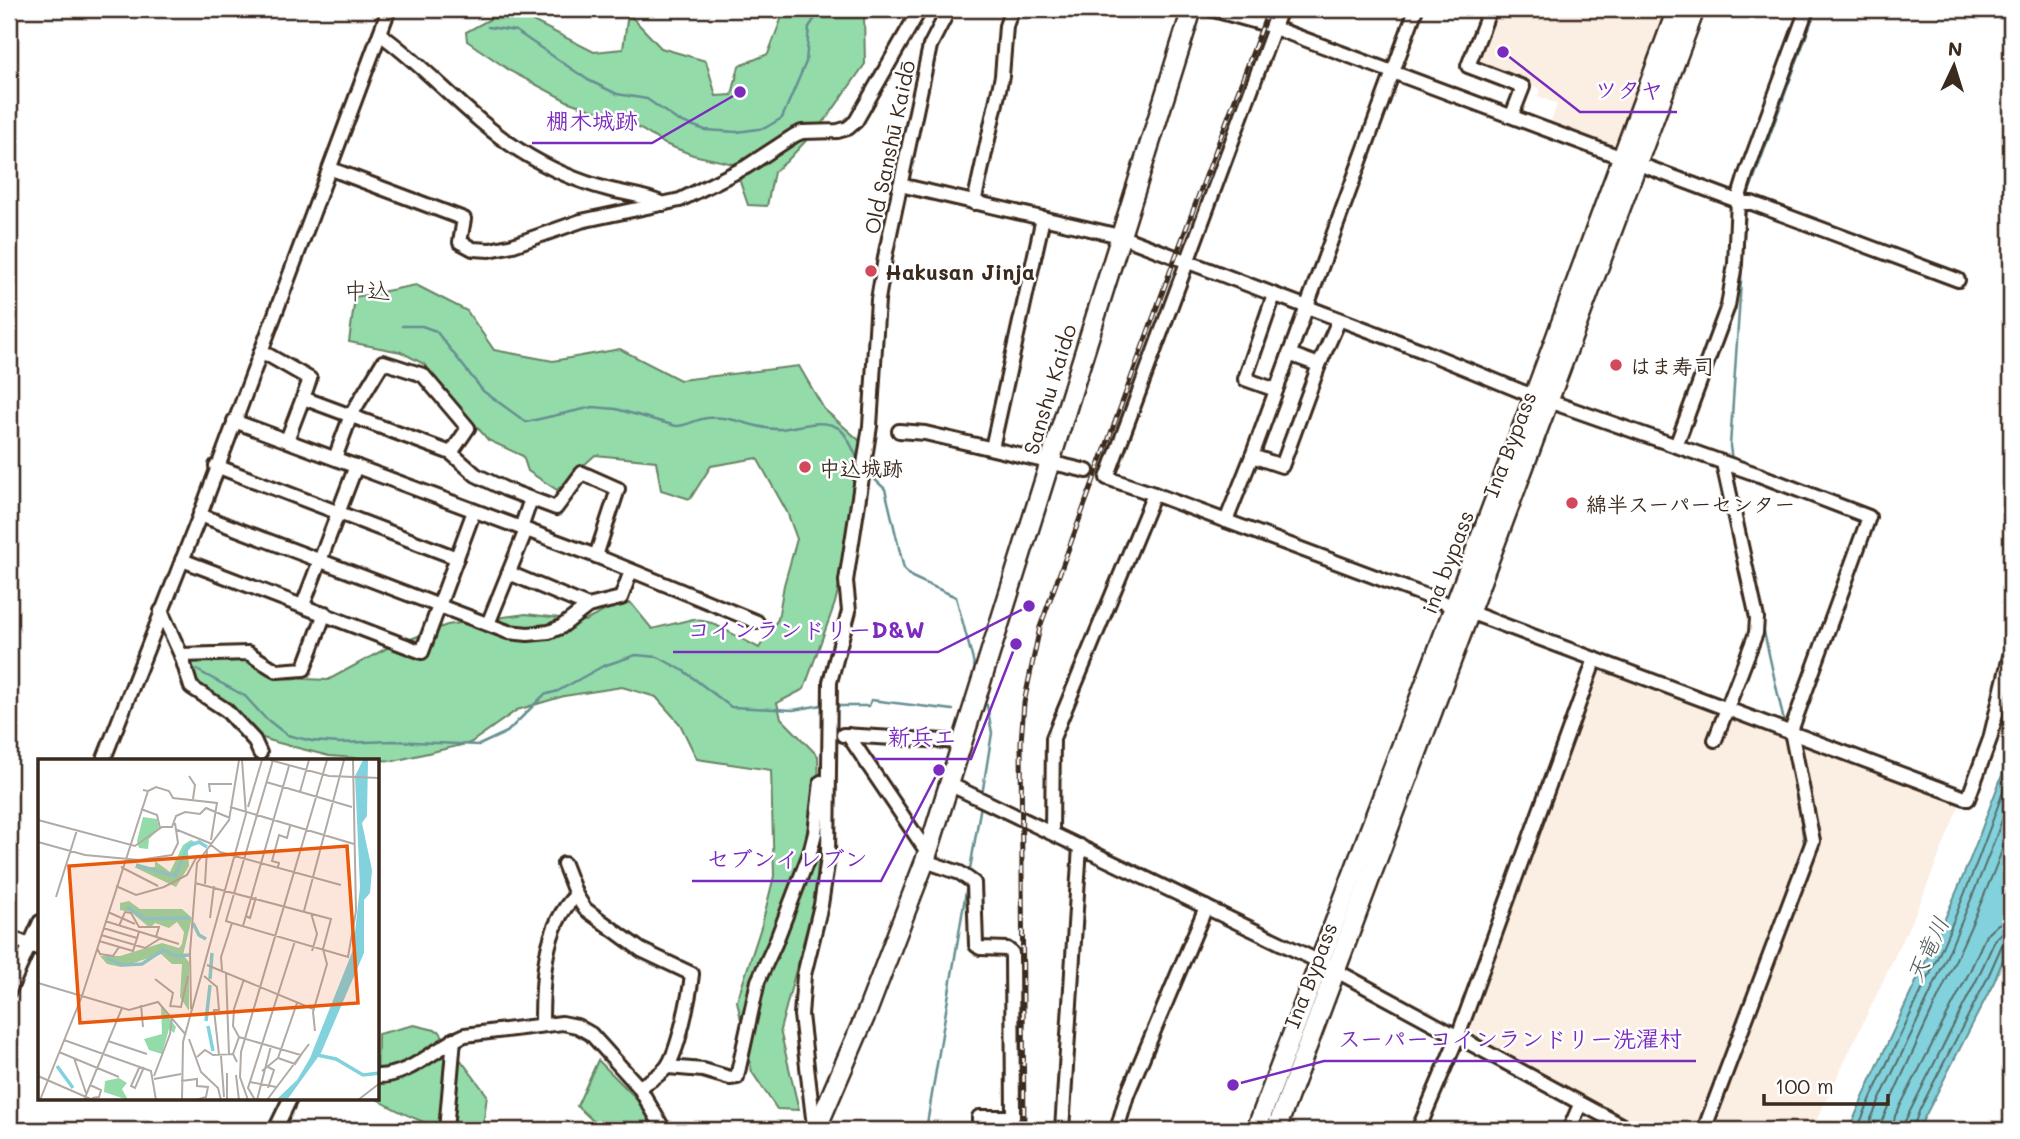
<svg xmlns="http://www.w3.org/2000/svg" width="2020" height="1139" font-family="Mali,'Klee One',sans-serif">
	<style>
		.built { fill: #fbeee3 }
		.green { fill: #94dbaa; stroke: #688264; stroke-width: 2 }
		.water { fill: #82d2dd; stroke: #668f91; stroke-width: 2 }
		.lines { fill: none; stroke-linecap: round; stroke-linejoin: round }
		.shore { stroke: #576d6a; stroke-width: 2 }
		.stream { stroke: #668f91; stroke-width: 2.5 }
		.minor-casing { stroke: #3b2a1e; stroke-width: 18 }
		.highway-casing { stroke: #3b2a1e; stroke-width: 23 }
		.minor { stroke: #fff; stroke-width: 12 }
		.highway { stroke: #fff; stroke-width: 18 }
		.rail-casing { stroke: #3b2a1e; stroke-width: 5 }
		.rail { stroke: #fff; stroke-width: 2.5; stroke-dasharray: 8; stroke-linecap: butt }
		.poi-dot { fill: #d1495b; stroke: #fff; stroke-width: 2.5 }
		.labels { text-anchor: middle; dominant-baseline: central; stroke-width: 5; stroke-linejoin: round; paint-order: stroke }
		.street-label { font-size: 21px; fill: #3b2a1e; stroke: #fff }
		.poi-label { font-size: 21px; font-weight: bold; fill: #3b2a1e; stroke: #fff; text-anchor: start }
		.neighbourhood-label { font-size: 23px; fill: #3b2a1e; stroke: #fff }
		.water-label { font-size: 23px; font-style: italic; fill: #505c57; stroke: #fff }
		.inset-river { fill: none; stroke: #82d2dd; stroke-width: 3.5 }
		.inset-road { fill: none; stroke: #b1aaa5; stroke-width: 2 }
		.view { fill: #e8590c; fill-opacity: 0.15; stroke: #e8590c; stroke-width: 3.5 }
		.inset-edge { fill: none; stroke: #3b2a1e; stroke-width: 3.5 }
		.leader { fill: none; stroke: #7b2cbf; stroke-width: 2.5 }
		.callout-dot { fill: #7b2cbf; stroke: #fff; stroke-width: 2.5 }
		.callout-label { font-size: 23px; text-anchor: middle; font-weight: bold; fill: #7b2cbf; stroke: #fff; stroke-width: 5; stroke-linejoin: round; paint-order: stroke }
	</style>
	<rect width="100%" height="100%" fill="#fff"/>
	<filter id="ink" filterUnits="userSpaceOnUse"><feTurbulence type="fractalNoise" baseFrequency=".0143" numOctaves="2"/><feDisplacementMap in="SourceGraphic" scale="14" xChannelSelector="R" yChannelSelector="G"/><feConvolveMatrix kernelMatrix="1 2 1 2 8 2 1 2 1" color-interpolation-filters="sRGB"/></filter>
	<g filter="url(#ink)">
		<!-- built -->
		<g class="built">
			<polygon points="1493,9 1668,9 1615,149 1555,127 1556,123 1551,122 1557,104 1538,96 1540,89 1475,63"/>
			<polygon points="1596,663 1963,796 1920,903 1812,1130 1643,1130 1465,1034 1510,911 1510,905"/>
		</g>
		<!-- green -->
		<g class="green">
			<polygon points="785,9 855,9 864,14 865,64 827,118 787,161 774,172 767,206 748,205 734,164 693,155 665,144 634,125 569,102 512,72 467,41 466,32 492,18 531,20 594,52 623,49 628,13 661,48 706,61 716,96 732,95 739,66 768,54"/>
			<polygon points="416,285 467,311 494,350 553,361 620,349 680,380 799,366 824,409 861,442 844,564 835,603 804,689 777,703 781,718 818,756 820,825 816,894 780,1030 799,1110 777,1109 752,1072 737,1001 762,924 774,876 771,770 697,759 680,724 656,697 622,687 564,696 517,710 470,743 394,761 329,756 275,742 230,727 182,667 233,647 251,649 282,678 328,680 387,648 447,625 526,614 585,621 614,606 631,603 652,629 693,619 712,623 759,648 778,619 784,585 797,539 787,512 757,458 711,466 690,499 661,490 656,461 595,455 557,490 528,471 523,456 488,440 424,364 401,352 349,342 355,297"/>
			<path d="M414,1025L439,1031L487,1095L483,1127C473,1129 461,1132 450,1130C429,1126 394,1110 377,1099L378,1034Z"/>
			<polygon points="598,1060 634,1096 657,1130 603,1130 577,1106"/>
		</g>
		<!-- water -->
		<path class="water" d="M2011,746V940L1994,982L1918,1130H1849C1894,1023 1949,921 1988,812C1996,790 2006,769 2011,746Z"/>
		<g class="lines">
			<!-- shore -->
			<g class="shore">
				<path d="M1857,1130C1879,1077 1905,1026 1930,974C1961,907 1987,838 2011,769"/>
				<path d="M1866,1130C1889,1077 1916,1027 1939,974C1965,915 1990,856 2011,795"/>
				<path d="M1878,1130C1921,1028 1974,931 2011,826"/>
				<polyline points="1892,1130 1895,1116 1970,971 1986,935 1998,924 2011,921"/>
				<polyline points="1903,1130 1905,1121 1979,975 1995,940 2002,933 2011,932"/>
				<polyline points="1912,1130 1920,1109 1987,979 2002,945 2006,941 2011,941"/>
			</g>
			<!-- stream -->
			<g class="stream">
				<polyline points="488,27 516,31 588,80 617,94 647,99 677,120 705,130 737,132 765,128 782,118 806,62 809,27 821,9"/>
				<polyline points="1746,200 1816,9"/>
				<path d="M402,326H422L436,331L483,391L526,422L593,407L616,409L676,426C688,426 696,419 707,418C732,414 757,431 782,429C799,427 824,417 840,429C849,437 854,452 859,462"/>
				<polyline points="1732,461 1730,446 1746,206"/>
				<polyline points="867,472 885,489 904,569 912,577 956,597 975,668"/>
				<polyline points="1733,472 1746,537"/>
				<polyline points="1762,623 1785,726"/>
				<polyline points="193,668 245,696 264,717 287,735 312,741 339,743 393,741 479,745 507,732 544,695 558,691 603,666 636,655 658,657 684,671 731,707 793,710 822,705"/>
				<polyline points="834,706 869,706 871,700 953,710"/>
				<polyline points="1797,791 1804,843 1797,866"/>
				<polyline points="982,795 992,733 987,705"/>
				<polyline points="969,875 981,805"/>
				<polyline points="926,1130 967,885"/>
			</g>
			<!-- minor casing -->
			<g class="minor-casing">
				<g id="minor">
					<polyline points="1210,9 1264,24 1743,203 1752,203 1958,280"/>
					<polyline points="1490,9 1468,66 1523,87 1512,115"/>
					<path d="M380,34C429,69 468,117 519,150C546,167 576,181 607,189C626,194 645,195 663,204"/>
					<polyline points="331,169 464,219 460,242 473,249 490,250 513,245 581,221 680,200 746,167 795,135 802,132 838,131 848,128 856,121 920,9"/>
					<polyline points="900,185 1120,236 1423,351 1523,392 1759,475 1869,517 1791,731 1813,841 1704,1130"/>
					<polyline points="974,203 1002,76 1006,26 1012,9"/>
					<polyline points="1274,295 1245,379 1276,390"/>
					<polyline points="261,351 310,379 303,398 451,453"/>
					<polyline points="1289,354 1319,365"/>
					<polyline points="234,421 596,556 757,622"/>
					<polyline points="899,431 925,433 1087,471"/>
					<polyline points="287,440 303,398"/>
					<polyline points="1676,446 1728,306 1735,264 1738,200 1746,174 1807,9"/>
					<polyline points="992,448 1043,218"/>
					<polyline points="1252,456 1282,466 1319,365 1339,320"/>
					<polyline points="335,458 351,415 383,362 423,375 468,428 451,453 476,475 505,489 556,508 582,473 618,489 596,556"/>
					<polyline points="216,466 457,558"/>
					<polyline points="1154,494 1107,478 1281,9"/>
					<polyline points="200,515 508,632 528,634 549,632 561,627 588,606 621,598 631,571"/>
					<polyline points="1226,521 1252,456 1416,9"/>
					<polyline points="521,528 531,499"/>
					<polyline points="182,560 422,652 474,511"/>
					<polyline points="509,573 588,606"/>
					<polyline points="303,605 356,466"/>
					<polyline points="161,611 181,655 248,653 277,671 304,669 325,613"/>
					<polyline points="488,624 526,530"/>
					<polyline points="181,655 191,687 226,710 254,740 260,753"/>
					<polyline points="843,735 961,742"/>
					<polyline points="848,735 927,852"/>
					<polyline points="1715,740 1756,633 1757,618 1723,463"/>
					<polyline points="103,761 200,515 389,9"/>
					<polyline points="949,784 1320,962 1630,1130"/>
					<polyline points="1052,833 1053,738 1154,494 1968,799 1990,739 2011,652"/>
					<polyline points="925,861 960,873 974,883 976,945 980,948 1007,949 1012,953 1013,1117 979,1117 979,1130"/>
					<path d="M564,864L576,895L585,909L641,950L692,974C690,994 678,1054 666,1068C659,1076 648,1082 639,1087"/>
					<polyline points="9,937 40,949"/>
					<polyline points="9,991 40,922"/>
					<path d="M542,1025C542,982 543,927 576,895"/>
					<polyline points="668,1067 703,1070 730,1078 737,1077 758,981 775,944 810,853 815,833 821,782"/>
					<path d="M378,1076C410,1076 436,1047 465,1035L562,1023L577,1026L591,1034L639,1087L664,1130"/>
					<polyline points="817,1128 813,1118 801,1015 804,975 821,905 828,858 830,682 849,611 846,581 870,426 878,300 886,252 930,46 949,9"/>
					<polyline points="275,1130 290,1099"/>
					<polyline points="446,1130 454,1039"/>
					<polyline points="1062,1130 1080,846"/>
					<polyline points="1117,1130 1127,1095 1206,907"/>
					<polyline points="1418,1130 1458,1036 1595,659"/>
					<polyline points="1569,1130 1580,1105"/>
				</g>
			</g>
			<!-- highway casing -->
			<g class="highway-casing">
				<g id="highway">
					<polyline points="816,1130 867,1012 925,861 1192,9"/>
					<polyline points="1256,1130 1534,396 1677,9"/>
					<polyline points="1276,1130 1695,9"/>
				</g>
			</g>
			<!-- minor -->
			<use href="#minor" class="minor"/>
			<!-- highway -->
			<use href="#highway" class="highway"/>
			<!-- rail casing -->
			<g class="rail-casing">
				<polyline id="rail" points="1024,1130 1021,742 1024,703 1040,627 1175,258 1269,9"/>
			</g>
			<!-- rail -->
			<use href="#rail" class="rail"/>
		</g>
	</g>
	<!-- markers -->
	<g class="poi-dot">
		<circle cx="871" cy="271" r="7"/>
		<circle cx="1616" cy="365" r="7"/>
		<circle cx="805" cy="467" r="7"/>
		<circle cx="1572" cy="503" r="7"/>
	</g>
	<g class="labels">
		<!-- street labels -->
		<g class="street-label">
			<text transform="translate(889 147) rotate(-78)">Old Sanshū Kaidō</text>
			<text transform="translate(1049 389) rotate(-73)">Sanshu Kaido</text>
			<text transform="translate(1509 444) rotate(-69)">Ina Bypass</text>
			<text transform="translate(1447 562) rotate(-69)">ina bypass</text>
			<text transform="translate(1310 975) rotate(-69)">Ina Bypass</text>
		</g>
		<!-- poi labels -->
		<g class="poi-label">
			<text x="885" y="271">Hakusan Jinja</text>
			<text x="1630" y="365">はま寿司</text>
			<text x="819" y="467">中込城跡</text>
			<text x="1586" y="503">綿半スーパーセンター</text>
		</g>
		<!-- neighbourhood labels -->
		<g class="neighbourhood-label">
			<text x="367" y="290">中込</text>
		</g>
		<!-- water labels -->
		<g class="water-label">
			<text transform="translate(1927 949) rotate(-65)">天竜川</text>
		</g>
	</g>
	<!-- overview -->
	<g transform="translate(38 759)">
		<rect width="341" height="341" fill="#fff"/>
		<path d="M105,58L119,60L121,70L111,80L110,90L101,89L99,82ZM153,81L157,83L150,92L151,107L138,128L96,108H117V102L132,113L145,86ZM91,142L102,150H144L154,159L145,196L151,203V252L142,238L144,205H134L123,195L83,208L69,205L62,197H82L124,184L141,189L144,185L146,173L139,163L131,169L117,164L112,169L93,153L82,151V144ZM123,247L138,268L136,274L131,270L124,295L111,291L106,280L124,275ZM81,319L89,324L84,330L90,341L66,333L67,322Z" fill="#94dbaa"/>
		<path d="M325,1H330L329,57L324,64L334,111L332,134L326,141V194L283,294L249,341H238L259,321L272,299L315,191L322,128L317,17Z" fill="#82d2dd"/>
		<path class="inset-river" d="M98,106L137,117L150,87L161,83L169,88M89,148L107,160L152,159M155,164L161,176L168,180M68,199L85,206L104,205L125,191L138,197L151,196M172,220L174,194M168,262L172,226M170,267L175,292M279,296L298,300L325,316L342,314M19,307L35,329"/>
		<path class="inset-road" d="M232,1L291,17L342,19M151,17L157,26L155,40M228,23L314,48M110,32L118,28L131,32L135,39L179,44L173,81M172,33L171,25H194M262,33L271,1M192,48L316,85M210,48L224,1M103,50L119,56L122,69M0,61L97,87L124,68H134L138,57L147,53L162,55L168,49L192,59M137,70L174,85M0,83L47,96L101,101L134,96L140,84L137,64M173,86L182,93L303,126M83,108L120,127M240,108L241,104L234,102L241,76L249,79L252,67M157,124L293,160L285,190L289,205L275,253L277,272M167,125L169,90M78,127L98,136L126,128L149,116L159,97M18,138L39,71M266,152L306,1M70,153L97,165M273,154L279,175L274,192M208,157L212,159L218,138M172,159L176,127M67,162L141,185M194,164L188,162L235,1M81,167L87,153L93,154L101,168H121L118,178M205,167L251,7M65,169L99,179M63,176L107,189L123,179M61,182L95,192L101,173M59,189L62,195L75,197L81,188M169,206L275,250M184,211L183,198L194,164L310,198L318,152L315,1M188,213L191,295M166,217L179,228L181,251H176L181,296M117,220L135,234L132,248M0,224L91,251L120,243L148,276M103,246L105,268M133,247L143,248L150,217M153,250L152,193L159,104L191,61L201,1M201,278L263,296L257,305L240,299M151,280L163,313L180,329L183,341M26,281L113,312L118,341M70,282L109,295M21,293L81,318M195,295L201,278L195,267L196,250L206,220M183,297L186,338M159,298L167,291L175,296L195,295L199,303M36,299L48,334M102,307L93,327L97,329L106,308M230,308L236,311L230,329M224,312L240,299L259,244M189,314V340M198,316L201,341M0,317L55,341M116,317L132,275L134,257M116,320L143,315M143,322L159,320V327L170,328L168,338L158,341M212,323L238,328M52,326L63,331L61,338L54,339M2,341L44,237L110,32L105,31M46,341L84,249M144,341L145,283L208,55L204,1M210,341L202,318L203,293L289,1M217,341L210,329L257,182M219,341L233,287M229,341L271,285M320,341L342,324"/>
		<path class="view" d="M309,87L320,244L42,264L31,107Z"/>
		<rect width="341" height="341" class="inset-edge"/>
	</g>
	<!-- callouts -->
	<path class="leader" d="M1503 52L1580 112H1677M740 92L652 143H532M1029 606L938 652H673M1016 644L971 759H874M939 770L881 881H692M1233 1085L1324 1061H1696"/>
	<g class="callout-dot">
		<circle cx="1503" cy="52" r="7"/>
		<circle cx="740" cy="92" r="7"/>
		<circle cx="1029" cy="606" r="7"/>
		<circle cx="1016" cy="644" r="7"/>
		<circle cx="939" cy="770" r="7"/>
		<circle cx="1233" cy="1085" r="7"/>
	</g>
	<g class="callout-label">
		<text x="1629" y="98">ツタヤ</text>
		<text x="592" y="129">棚木城跡</text>
		<text x="806" y="638">コインランドリーD&amp;W</text>
		<text x="922" y="745">新兵エ</text>
		<text x="787" y="867">セブンイレブン</text>
		<text x="1510" y="1047">スーパーコインランドリー洗濯村</text>
	</g>
	<!-- margin -->
	<rect width="2020" height="1139" fill="none" stroke="#fff" stroke-width="35"/>
	<rect x="18" y="18" width="1985" height="1104" fill="none" stroke="#3b2a1e" stroke-width="2.5" filter="url(#ink)"/>
	<!-- north arrow -->
	<g transform="translate(1954 66) rotate(4)" stroke="#ffffff" stroke-width="5" paint-order="stroke">
	<path d="M0-5L12 26L0 18L-12 26Z" fill="#3b2a1e"/>
	<text y="-10" font-size="19" font-weight="bold" text-anchor="middle" fill="#3b2a1e">N</text>
	</g>
	<!-- scale -->
	<path d="M1764 1094v10h124v-10" fill="none" stroke="#3b2a1e" stroke-width="3.5"/>
	<text x="1775" y="1094" font-size="21" fill="#3b2a1e" stroke="#ffffff" stroke-width="5" paint-order="stroke">100 m</text>
</svg>
